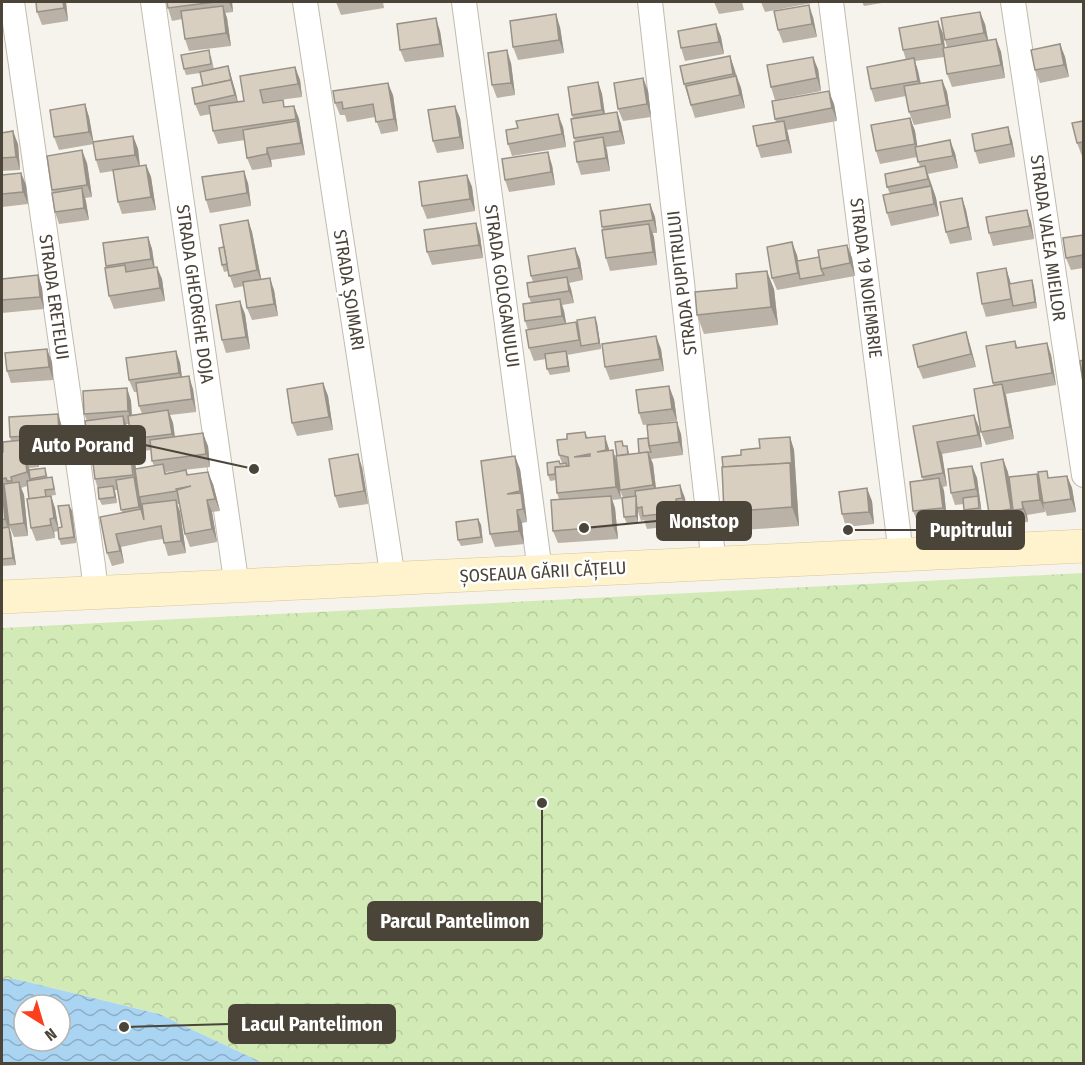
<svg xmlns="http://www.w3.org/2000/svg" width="1085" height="1065" font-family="'Fira Sans Condensed',sans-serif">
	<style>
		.park { fill: url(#park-crowns) }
		.water { fill: url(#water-waves); fill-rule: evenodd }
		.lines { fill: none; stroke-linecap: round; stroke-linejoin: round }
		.street-casing { stroke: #c2bbae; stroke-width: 26 }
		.secondary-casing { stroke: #d6c79b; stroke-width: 34 }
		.street { stroke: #fff; stroke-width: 24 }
		.secondary { stroke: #fff3cd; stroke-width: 33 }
		.wall { fill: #bab2a6; fill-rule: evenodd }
		.shaded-wall { fill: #979187 }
		.building { fill: #d8cfc1; stroke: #979187; stroke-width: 1.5; fill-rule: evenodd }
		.labels { text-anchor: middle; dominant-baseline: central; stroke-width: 5; stroke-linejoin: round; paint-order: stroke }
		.street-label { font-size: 18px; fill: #4b4439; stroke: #fff }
		.leader { fill: none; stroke: #4b4439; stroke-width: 2 }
		.callout-dot { fill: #4b4439; stroke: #fff; stroke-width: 2 }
		.callout { fill: #4b4439; stroke: #4b4439; stroke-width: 2 }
		.callout-label { font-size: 20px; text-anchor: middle; font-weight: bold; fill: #fff }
	</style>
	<defs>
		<pattern id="park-crowns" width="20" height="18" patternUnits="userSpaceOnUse" patternTransform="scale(1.5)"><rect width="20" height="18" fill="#d2eab5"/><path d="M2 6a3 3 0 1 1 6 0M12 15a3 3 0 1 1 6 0" fill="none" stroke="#b6ca9c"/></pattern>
		<pattern id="water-waves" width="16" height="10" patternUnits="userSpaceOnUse" patternTransform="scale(1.5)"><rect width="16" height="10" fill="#a9d4f2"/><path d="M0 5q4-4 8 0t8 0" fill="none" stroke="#8caec5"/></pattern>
	</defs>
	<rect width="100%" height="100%" fill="#f6f3ec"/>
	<!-- park -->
	<polygon class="park" points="1083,573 1083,1063 263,1063 159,1014 15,979 2,979 2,628"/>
	<!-- water -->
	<path class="water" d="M2,979H15L159,1014L263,1063H2ZM24,1005H60V1041H24Z"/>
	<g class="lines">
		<!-- street casing -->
		<g class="street-casing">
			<g id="street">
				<polyline points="12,2 93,566 96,593"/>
				<polyline points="153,2 237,587"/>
				<polyline points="305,2 393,579"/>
				<polyline points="464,2 540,571"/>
				<polyline points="650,2 714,564"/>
				<polyline points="831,2 901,554"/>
				<polyline points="1013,2 1084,475"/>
			</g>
		</g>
		<!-- secondary casing -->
		<g class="secondary-casing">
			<polyline id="secondary" points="2,597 1084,546"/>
		</g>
		<!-- street -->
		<use href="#street" class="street"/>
		<!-- secondary -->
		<use href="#secondary" class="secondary"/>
	</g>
	<!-- wall -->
	<g class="wall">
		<polygon points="36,2 66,2 68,21 42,25 37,12"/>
		<polygon points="167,2 232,2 233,12 225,13 227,18 231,46 189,51 185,39 182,19 172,21 168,8"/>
		<polygon points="336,2 383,2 384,8 341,15"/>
		<polygon points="714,2 742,2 744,10 719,14"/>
		<polygon points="761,2 812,2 812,3 765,12"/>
		<polygon points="862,2 888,2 864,6"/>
		<polygon points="813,17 817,37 783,43 778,30"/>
		<polygon points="938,21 943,34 945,48 947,47 945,40 985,24 988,40 996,39 1001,52 1005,78 952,87 947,74 944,57 915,61 918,71 921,83 942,80 947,92 951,118 914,125 909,112 906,96 875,102 871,89 906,60 903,50"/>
		<polygon points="716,24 721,37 724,54 685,61 681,48"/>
		<polygon points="560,27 564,53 518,60 513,47"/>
		<polygon points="440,31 444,57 405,62 400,50"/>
		<polygon points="1060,44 1065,57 1069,77 1040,83 1035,70"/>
		<polygon points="211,56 214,69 230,72 238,102 244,101 295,67 300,80 302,97 265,102 286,107 294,106 299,119 305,155 271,160 272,167 252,170 247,158 245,140 218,144 213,131 211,114 200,116 195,104 203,86 200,73 186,75 184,69"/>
		<polygon points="730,56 741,88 745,108 695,118 684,84"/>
		<polygon points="511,63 515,95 497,98 492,85"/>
		<polygon points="818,69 821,91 775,100 771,87"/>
		<polygon points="643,78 648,91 651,117 623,121 618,109"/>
		<polygon points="598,82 602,94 605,114 617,112 621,124 625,144 606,147 610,171 581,175 577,162 575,141 574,138 573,119 572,115"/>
		<polygon points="393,95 398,131 381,134 375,117 347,122 345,115 340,115 335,103"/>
		<polygon points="85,104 89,117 93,142 133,136 138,149 140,166 146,165 151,177 156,210 122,214 118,202 113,171 100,173 96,160 94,144 59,150 54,137"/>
		<polygon points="834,104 837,121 787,130 792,153 761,158 757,146 776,122 775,119"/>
		<polygon points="460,118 464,149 437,153 433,141"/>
		<polygon points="910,118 915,131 917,146 955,153 958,168 928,174 936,198 939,216 891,226 887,213 890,194 887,187 920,167 917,157 880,164 876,151"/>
		<polygon points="1083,121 1083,156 1082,156 1077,143"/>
		<polygon points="563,127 566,147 512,156 508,144"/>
		<polygon points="2,133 18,144 20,170 2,171"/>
		<polygon points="1012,140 1015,157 979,164 975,151"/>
		<polygon points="87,163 92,197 85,198 89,220 59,224 55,212 52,190"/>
		<polygon points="552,165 555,185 509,192 505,180"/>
		<polygon points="21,173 26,185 28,204 2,207 2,175"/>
		<polygon points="467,175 472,187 475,211 427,219 422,206"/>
		<polygon points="248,183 251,206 210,213 206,200"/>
		<polygon points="962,198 966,210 972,240 950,244 946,232"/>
		<polygon points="650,204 655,217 657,233 653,233 657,265 610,271 606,258 603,230 602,227"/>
		<polygon points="1027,210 1031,222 1034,239 993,246 989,233"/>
		<polygon points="248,220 252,232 261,279 274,290 278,316 252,320 247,308 244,286 234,288 228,271 224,272 222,265 224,247"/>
		<polygon points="476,223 480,236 483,258 432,265 427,252"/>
		<polygon points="1083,235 1083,268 1071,270 1066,258"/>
		<polygon points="148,237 152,249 155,267 162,279 165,301 114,309 109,296 106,266"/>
		<polygon points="847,245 852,258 855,276 777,290 772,278 797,255 798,261 819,257"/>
		<polygon points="575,248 580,260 583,280 569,283 571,289 574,303 562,305 564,311 566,324 576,322 578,328 597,323 601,349 567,355 570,372 550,375 547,369 546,359 534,361 529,348 528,330 525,321 531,303 529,297 533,282 531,276"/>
		<polygon points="1006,268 1011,284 1032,280 1034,287 1037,308 986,317 982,304"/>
		<polygon points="38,275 42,288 44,309 2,313 2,279"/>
		<polygon points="774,289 778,325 704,334 697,315"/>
		<polygon points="245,314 250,349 226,353 222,340"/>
		<polygon points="966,332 970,345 976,367 923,379 918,367"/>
		<polygon points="1015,341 1018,348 1047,343 1051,355 1056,385 1006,394 1014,439 986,445 981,432 993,385 993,383"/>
		<polygon points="661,349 664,371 610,380 605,367"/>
		<path d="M176,351L180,363L182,377L193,389L196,412L170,415L173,423L175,437L208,446L210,467L166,472V473L186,470L188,475L213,484L220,511L212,512L217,542L190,547L185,534L180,504H177L180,512L186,553L168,556L163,539L149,541L121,547L124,563L112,566L107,553L122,512L118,490H115L117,503L102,505L99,499L98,489L95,479L91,451L88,444L87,421L84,414L127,388L131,401L132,415L142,414L139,406L138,392H134L129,380ZM126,424H129L131,439L136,452L151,450L152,461L154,466L135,469L134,455L130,445L128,429Z"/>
		<polygon points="52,362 53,380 11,383 7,371"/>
		<polygon points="323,383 328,396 333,430 297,436 292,423"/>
		<polygon points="674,399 677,421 643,425 639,413"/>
		<polygon points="58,414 62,427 63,447 36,449 39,467 29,468 30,470 45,468 48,478 54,484 56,495 48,496 51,496 55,508 58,528 62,527 69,505 72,511 76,543 61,545 59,539 58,531 54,532 55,538 36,541 31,528 29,499 27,486 21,488 24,495 28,536 14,537 9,525 6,499 9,528 11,533 16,565 2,566 2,452 3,452 11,441 10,437"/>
		<polygon points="913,426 979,427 982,447 942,454 947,486 943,487 944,491 947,521 918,524 913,511 923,480"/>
		<polygon points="585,432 588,438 609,449 609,451 617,461 624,446 629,452 629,454 639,453 638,439 681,434 683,455 651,459 653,464 656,488 685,498 686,510 681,511 682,525 647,529 644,520 641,521 638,511 638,522 627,524 624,517 623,498 620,490 619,484 621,499 612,500 615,508 618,539 558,543 553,531 559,499 557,493 556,480 550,481 548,475 560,464 562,463 559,455 567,439"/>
		<polygon points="790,437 794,450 799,526 731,531 724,512 723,467 741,455"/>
		<polygon points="1003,459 1009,477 1037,474 1039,478 1050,478 1067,476 1072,488 1076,512 1047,516 1044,507 1045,512 1027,515 1028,522 1017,523 1015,516 1016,522 994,526 989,513"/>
		<polygon points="972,466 977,478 982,515 966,517 964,510 964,504 955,505 951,493"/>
		<polygon points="362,467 368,504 339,508 335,496"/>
		<polygon points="520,469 527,522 522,523 524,544 495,547 490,534"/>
		<polygon points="872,501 874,524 846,527 842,514"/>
		<polygon points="478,519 481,525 483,543 461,546 458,540"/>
	</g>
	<!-- shaded-wall -->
	<g class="shaded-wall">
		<polygon points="63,2 66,2 68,21 64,8"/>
		<polygon points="229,2 232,2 233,12"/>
		<polygon points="809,5 813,17 817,37 812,24"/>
		<polygon points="223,6 227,18 231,46 226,33"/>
		<polygon points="980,12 985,24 989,45 984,33"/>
		<polygon points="556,14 560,27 564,53 559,40"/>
		<polygon points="436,18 440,31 444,57 440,44"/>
		<polygon points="938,21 943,34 946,56 942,44"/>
		<polygon points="716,24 721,37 724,54 719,42"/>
		<polygon points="996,39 1001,52 1005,78 1001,65"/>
		<polygon points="1060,44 1065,57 1069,77 1064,65"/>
		<polygon points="507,50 511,63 515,95 511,83"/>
		<polygon points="730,56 734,68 738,86 733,74"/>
		<polygon points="813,57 818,69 821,91 817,78"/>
		<polygon points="914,58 918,71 922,93 918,81"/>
		<polygon points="228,66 236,93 239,108 235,95"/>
		<polygon points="295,67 300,80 302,97 298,84"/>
		<polygon points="736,76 741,88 745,108 740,95"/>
		<polygon points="643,78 648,91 651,117 647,104"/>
		<polygon points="942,80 947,92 951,118 947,105"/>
		<polygon points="598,82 602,94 606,123 602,110"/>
		<polygon points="388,83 393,95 398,131 394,119"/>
		<polygon points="829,91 834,104 837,121 832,108"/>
		<polygon points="85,104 89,117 94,144 89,132"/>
		<polygon points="294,106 299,119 305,155 301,143"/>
		<polygon points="455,106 460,118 464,149 460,137"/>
		<polygon points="617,112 621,124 625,144 620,131"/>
		<polygon points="558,114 563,127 566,147 562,134"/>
		<polygon points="910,118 915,131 919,157 915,144"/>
		<polygon points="784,121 788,133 792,153 787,140"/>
		<polygon points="1008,127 1012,140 1015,157 1011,144"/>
		<polygon points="13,131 18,144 20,170 16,157"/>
		<polygon points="133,136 138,149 140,168 135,155"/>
		<polygon points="603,137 607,150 610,171 606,158"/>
		<polygon points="950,140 955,153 958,168 953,156"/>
		<polygon points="267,148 271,160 272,167 267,154"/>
		<polygon points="82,150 87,163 92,197 87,185"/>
		<polygon points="548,152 552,165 555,185 551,172"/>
		<polygon points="146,165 151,177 156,210 151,197"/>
		<polygon points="925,166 936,198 939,216 934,204"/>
		<polygon points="244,171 248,183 251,206 247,193"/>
		<polygon points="21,173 26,185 28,204 23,192"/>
		<polygon points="467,175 472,187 475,211 470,199"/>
		<polygon points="82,188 86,201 89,220 84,208"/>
		<polygon points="962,198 966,210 972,240 968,227"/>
		<polygon points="650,204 655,217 657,233 653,220"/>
		<polygon points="1027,210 1031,222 1034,239 1030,226"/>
		<polygon points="248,220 252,232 262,283 257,270"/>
		<polygon points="476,223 480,236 483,258 479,245"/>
		<polygon points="649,224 654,237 657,265 653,252"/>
		<polygon points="148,237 152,249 155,272 151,259"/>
		<polygon points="792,242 797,255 801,279 800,279 798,273"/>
		<polygon points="847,245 852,258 855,276 850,263"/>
		<polygon points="575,248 580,260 583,280 579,268"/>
		<polygon points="157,267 162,279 165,301 160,288"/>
		<polygon points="1006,268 1010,281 1014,305 1013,306 1011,299"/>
		<polygon points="767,271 774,289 778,325 771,307"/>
		<polygon points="38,275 42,288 44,309 40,297"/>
		<polygon points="567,277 571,289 574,303 569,291"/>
		<polygon points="270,278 274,290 278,316 274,304"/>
		<polygon points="1032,280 1034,287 1037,308 1035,302"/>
		<polygon points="560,299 564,311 567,328 562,316"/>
		<polygon points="240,301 245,314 250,349 246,337"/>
		<polygon points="595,317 597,323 601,349 599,343"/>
		<polygon points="966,332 970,345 976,367 971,354"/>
		<polygon points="656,336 661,349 664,371 660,359"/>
		<polygon points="1047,343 1051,355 1056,385 1052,373"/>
		<polygon points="47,349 52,362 53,380 49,367"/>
		<polygon points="176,351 180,363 183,386 179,373"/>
		<polygon points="566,351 568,357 570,372 568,366"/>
		<polygon points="189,376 193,389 196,412 192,399"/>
		<polygon points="323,383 328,396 333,430 329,417"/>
		<polygon points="1002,384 1006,396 1014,439 1010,427"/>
		<polygon points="669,386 674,399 677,421 672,409"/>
		<polygon points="127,388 131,401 132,423 128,411"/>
		<polygon points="168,410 173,423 176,446 172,434"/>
		<polygon points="58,414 62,427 63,447 59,434"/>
		<polygon points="974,415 979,427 982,447 978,435"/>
		<polygon points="123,416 128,429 130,445 134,455 143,514 149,532 139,507 130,449 126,439"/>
		<polygon points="677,422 681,434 683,455 679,442"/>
		<polygon points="203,433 208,446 210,467 206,454"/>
		<polygon points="605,436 609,449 611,462 606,450"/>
		<polygon points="790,437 794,450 799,526 792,507 790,463"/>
		<polygon points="33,439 37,452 39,467 35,454"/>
		<polygon points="937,442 942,454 947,486 943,473"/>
		<polygon points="613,450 617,463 621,499 616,487"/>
		<polygon points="648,452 653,464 657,498 653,485"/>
		<polygon points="358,454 362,467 368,504 364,491"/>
		<polygon points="25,456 29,468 31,485 27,472"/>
		<polygon points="515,456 520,469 525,504 520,491"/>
		<polygon points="1003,459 1008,472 1014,510 1013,510 1016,522 1011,509"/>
		<polygon points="972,466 977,478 982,515 976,489"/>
		<polygon points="208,472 213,484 220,511 215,499"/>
		<polygon points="1037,474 1042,486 1043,503 1045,512 1040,500"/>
		<polygon points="1067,476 1072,488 1076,512 1071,499"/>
		<polygon points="939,478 944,491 947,521 943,508"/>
		<polygon points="2,479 5,489 9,528 11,533 16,565 13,558 9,531 5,519"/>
		<polygon points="19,482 24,495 28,536 24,523"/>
		<polygon points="680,485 685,498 686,510 682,498"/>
		<polygon points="113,486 115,492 117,503 115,497"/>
		<polygon points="867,488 872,501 874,524 869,512"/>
		<polygon points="521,493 525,505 527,522 523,509"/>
		<polygon points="51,496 55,508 59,531 54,518"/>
		<polygon points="611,496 615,508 618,539 613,526"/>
		<polygon points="636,496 638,511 638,522 636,516"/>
		<polygon points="676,499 681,511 682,525 678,512"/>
		<polygon points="176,500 180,512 186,553 181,541"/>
		<polygon points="207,500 212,512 217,542 212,529"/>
		<polygon points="1022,502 1027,515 1028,522 1023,509"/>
		<polygon points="69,505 72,511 76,543 74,537"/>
		<polygon points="517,510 522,523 524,544 519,531"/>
		<polygon points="50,519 54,532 55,538 51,525"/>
		<polygon points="478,519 481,525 483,543 481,537"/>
		<polygon points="116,534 121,547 124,563 120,551"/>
	</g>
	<!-- building -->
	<g class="building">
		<polygon points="36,2 63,2 64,8 37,12"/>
		<polygon points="167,2 215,2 168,8"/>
		<polygon points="809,5 812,24 778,30 774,11"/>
		<polygon points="223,6 226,33 185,39 181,11"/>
		<polygon points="980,12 984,33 945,40 941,18"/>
		<polygon points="556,14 559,40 513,47 510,21"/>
		<polygon points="436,18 440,44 400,50 397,24"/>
		<polygon points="938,21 942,44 903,50 899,28"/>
		<polygon points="716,24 719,42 681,48 678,31"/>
		<polygon points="996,39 1001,65 947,74 943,48"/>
		<polygon points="1060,44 1064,65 1035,70 1031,50"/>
		<polygon points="209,50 211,64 184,69 181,55"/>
		<polygon points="507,50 511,83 492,85 488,53"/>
		<polygon points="730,56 733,74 684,84 680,66"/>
		<polygon points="813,57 817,78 771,87 767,65"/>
		<polygon points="914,58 918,81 871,89 867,67"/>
		<polygon points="228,66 231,80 203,86 200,72"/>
		<polygon points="295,67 298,84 260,90 263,103 283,100 284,107 294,106 296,119 213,131 209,106 244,101 240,76"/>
		<polygon points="736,76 740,95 691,105 686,86"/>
		<polygon points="643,78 647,104 618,109 614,83"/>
		<polygon points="231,80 235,95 195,104 192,88"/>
		<polygon points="942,80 947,105 909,112 904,86"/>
		<polygon points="598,82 602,110 572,115 568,87"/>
		<polygon points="388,83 394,119 376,122 373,104 343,109 342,102 335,103 333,91"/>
		<polygon points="829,91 832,108 775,119 772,101"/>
		<polygon points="85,104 89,132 54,137 50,110"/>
		<polygon points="455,106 460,137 433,141 428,110"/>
		<polygon points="617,112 620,131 574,138 571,119"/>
		<polygon points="558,114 562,134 508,144 506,130 518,128 516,121"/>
		<polygon points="910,118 915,144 876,151 871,125"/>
		<polygon points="297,121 301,143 267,148 267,154 247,158 243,130"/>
		<polygon points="784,121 787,140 757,146 753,126"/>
		<polygon points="1083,121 1083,142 1077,143 1072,123"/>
		<polygon points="1008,127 1011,144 975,151 972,134"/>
		<polygon points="13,131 16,157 2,158 2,133"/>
		<polygon points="133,136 135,155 96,160 93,142"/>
		<polygon points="603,137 606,158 577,162 574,142"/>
		<polygon points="950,140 953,156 918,162 915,147"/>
		<polygon points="82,150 87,185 52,190 47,156"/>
		<polygon points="548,152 551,172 505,180 502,159"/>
		<polygon points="146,165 151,197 118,202 113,170"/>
		<polygon points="925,166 928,179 887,187 885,174"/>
		<polygon points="244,171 247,193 206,200 202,177"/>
		<polygon points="21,173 23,192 2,194 2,175"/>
		<polygon points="467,175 470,199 422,206 419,182"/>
		<polygon points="931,186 934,204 887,213 883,195"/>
		<polygon points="82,188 84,208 55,212 52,193"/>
		<polygon points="962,198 968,227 946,232 940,202"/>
		<polygon points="650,204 653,220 602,227 600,211"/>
		<polygon points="1027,210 1030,226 989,233 986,217"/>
		<polygon points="248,220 257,270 229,276 220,225"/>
		<polygon points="476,223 479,245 427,252 424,230"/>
		<polygon points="649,224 653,252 606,258 602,230"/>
		<polygon points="1083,235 1083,255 1066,258 1063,238"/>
		<polygon points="148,237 151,259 106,266 103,243"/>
		<polygon points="792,242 798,273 772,278 767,247"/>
		<polygon points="847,245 850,263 821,269 818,250"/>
		<polygon points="224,247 227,264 222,265 219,248"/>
		<polygon points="575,248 579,268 531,276 528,256"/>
		<polygon points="819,257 821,269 824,275 800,279 797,261"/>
		<polygon points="125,265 126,272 157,267 160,288 109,296 105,268"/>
		<polygon points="1006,268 1011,299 982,304 977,273"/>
		<polygon points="767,271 771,307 697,315 695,292 737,288 736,274"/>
		<polygon points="38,275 40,297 2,300 2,279"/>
		<polygon points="567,277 569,291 529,297 527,283"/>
		<polygon points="270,278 274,304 247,308 243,282"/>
		<polygon points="1032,280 1035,302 1013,306 1009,284"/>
		<polygon points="560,299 562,316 525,321 523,304"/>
		<polygon points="240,301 246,337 222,340 216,305"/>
		<polygon points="595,317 599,343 581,346 577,320"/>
		<polygon points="576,322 579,340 529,348 526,330"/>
		<polygon points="966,332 971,354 918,367 913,345"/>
		<polygon points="656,336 660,359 605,367 602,344"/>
		<polygon points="1015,341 1016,348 1047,343 1052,373 993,383 986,346"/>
		<polygon points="47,349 49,367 7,371 5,353"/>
		<polygon points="176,351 179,373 129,380 126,358"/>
		<polygon points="566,351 568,366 547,369 545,354"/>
		<polygon points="1083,360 1083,381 1080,361"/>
		<polygon points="189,376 192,399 139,406 136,383"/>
		<polygon points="323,383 329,417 292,423 287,389"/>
		<polygon points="1002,384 1010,427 981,432 974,389"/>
		<polygon points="669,386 672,409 639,413 636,390"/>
		<polygon points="127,388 128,411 84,414 83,391"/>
		<polygon points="168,410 172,434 131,439 128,416"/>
		<polygon points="58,414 59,434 10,437 9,417"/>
		<polygon points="974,415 978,435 937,442 943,473 922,477 913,426"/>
		<polygon points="123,416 126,439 88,444 85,421"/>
		<polygon points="677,422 679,442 649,446 647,425"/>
		<path d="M585,432L586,438L605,436L606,450L597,452L613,450L616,487L557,493L555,467L569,466L568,457L559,455L557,440L567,439V434ZM590,454V456L574,457Z"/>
		<polygon points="203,433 206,454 152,461 150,440"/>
		<polygon points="790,437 792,469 790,463 723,467 722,457 741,455 741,450 760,448 759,439"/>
		<polygon points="648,438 649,446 651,452 639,453 638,439"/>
		<polygon points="33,439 35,454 25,456 27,472 11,477 12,481 7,481 6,478 2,479 2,452 3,452 3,442"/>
		<polygon points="622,441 623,446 627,446 628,454 617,456 615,442"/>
		<polygon points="129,443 133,475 95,479 91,448"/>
		<polygon points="648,452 653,485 620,490 616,456"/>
		<polygon points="358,454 364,491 335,496 329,459"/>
		<polygon points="515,456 520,491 507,494 521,493 523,509 517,510 519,531 490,534 481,461"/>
		<polygon points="1003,459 1011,509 989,513 981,463"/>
		<polygon points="559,461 560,464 566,463 567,466 555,467 555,474 548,475 547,463"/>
		<polygon points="790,463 792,507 724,512 722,467"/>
		<polygon points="163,464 165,474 186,470 187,475 208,472 215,499 207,500 212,529 185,534 177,490 191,486 176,489 177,491 139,497 135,469"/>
		<polygon points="972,466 976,489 951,493 948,469"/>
		<polygon points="45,468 46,476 30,479 29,470"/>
		<polygon points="1047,471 1048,478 1067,476 1071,499 1043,503 1038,472"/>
		<polygon points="1037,474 1040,500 1022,502 1023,509 1013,510 1009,477"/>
		<polygon points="52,477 54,489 45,490 46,497 29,499 27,481"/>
		<polygon points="134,477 139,507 121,510 116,480"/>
		<polygon points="939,478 943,508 913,511 910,482"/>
		<polygon points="19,482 24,523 9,525 4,484"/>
		<polygon points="680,485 682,498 676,499 678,512 643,516 642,507 637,508 635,491"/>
		<polygon points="2,486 5,519 2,520"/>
		<polygon points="113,486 115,497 99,499 98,488"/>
		<polygon points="867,488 869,512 842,514 839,492"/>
		<polygon points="51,496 54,518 50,519 51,525 31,528 27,499"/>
		<polygon points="611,496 613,526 553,531 551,500"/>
		<polygon points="636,496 636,516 624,517 622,498"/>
		<polygon points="978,496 979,508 964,510 963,498"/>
		<polygon points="176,500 181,541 164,543 161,526 145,529 116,534 120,551 107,553 100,517 141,509 144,520 142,504"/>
		<polygon points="69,505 74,537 59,539 58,528 62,527 58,506"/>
		<polygon points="478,519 481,537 458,540 456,522"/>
		<polygon points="9,527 13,558 2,559 2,528"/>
	</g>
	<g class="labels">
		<!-- street labels -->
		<g class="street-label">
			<text transform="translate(1048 238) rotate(82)">STRADA VALEA MIEILOR</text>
			<text transform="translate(866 278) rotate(83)">STRADA 19 NOIEMBRIE</text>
			<text transform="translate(682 283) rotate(-97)">STRADA PUPITRULUI</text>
			<text transform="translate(502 286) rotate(82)">STRADA GOLOGANULUI</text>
			<text transform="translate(349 290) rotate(81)">STRADA ȘOIMARI</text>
			<text transform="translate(195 294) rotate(82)">STRADA GHEORGHE DOJA</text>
			<text transform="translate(54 297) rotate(82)">STRADA ERETELUI</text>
			<text transform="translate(543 572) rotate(-3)">ȘOSEAUA GĂRII CĂȚELU</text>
		</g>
	</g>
	<!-- callouts -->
	<path class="leader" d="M254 469L145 445M584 528L657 521M848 530L917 530M542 803L542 921M124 1027L229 1024"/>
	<g class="callout-dot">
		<circle cx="254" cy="469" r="6"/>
		<circle cx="584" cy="528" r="6"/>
		<circle cx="848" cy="530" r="6"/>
		<circle cx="542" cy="803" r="6"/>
		<circle cx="124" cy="1027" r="6"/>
	</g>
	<g class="callout">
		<rect x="20" y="426" width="125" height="38" rx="6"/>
		<rect x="657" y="502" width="94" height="38" rx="6"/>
		<rect x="917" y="511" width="107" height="38" rx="6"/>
		<rect x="368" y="902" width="174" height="38" rx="6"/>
		<rect x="229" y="1005" width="166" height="38" rx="6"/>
	</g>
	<g class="callout-label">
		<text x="83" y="452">Auto Porand</text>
		<text x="704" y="528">Nonstop</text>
		<text x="971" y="537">Pupitrului</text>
		<text x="455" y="928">Parcul Pantelimon</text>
		<text x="312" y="1031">Lacul Pantelimon</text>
	</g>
	<!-- border -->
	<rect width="1085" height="1065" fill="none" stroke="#4b4439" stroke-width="6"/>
	<!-- north arrow -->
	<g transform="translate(42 1023) rotate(143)"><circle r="28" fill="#ffffff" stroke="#b7b4b0" stroke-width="1.5"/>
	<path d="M0-4.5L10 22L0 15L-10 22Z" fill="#fc3f1d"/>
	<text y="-9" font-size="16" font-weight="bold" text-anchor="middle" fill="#4b4439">N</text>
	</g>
</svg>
